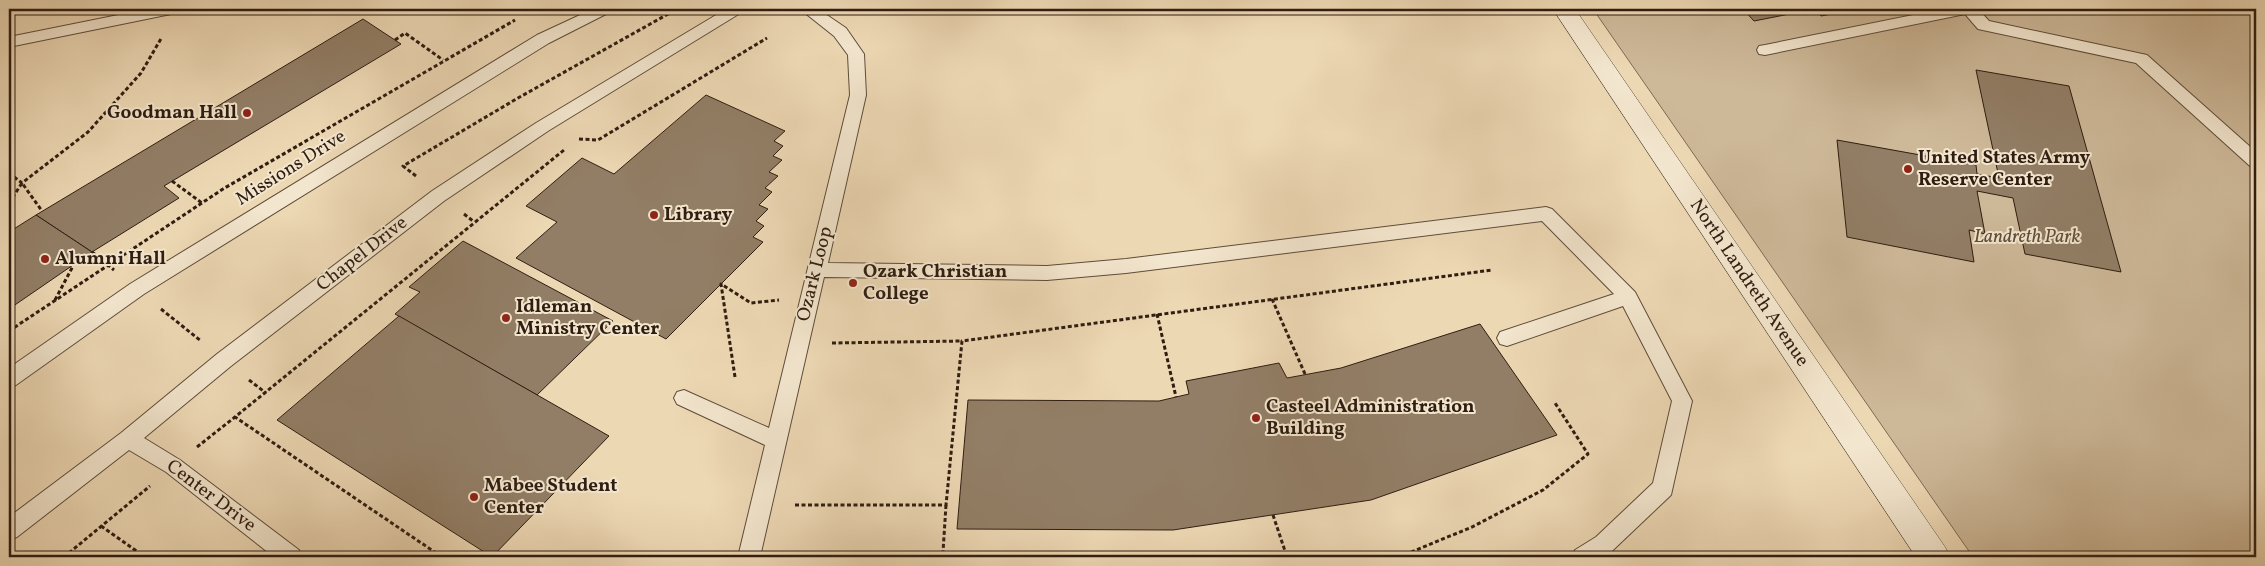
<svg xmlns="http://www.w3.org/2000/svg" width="2265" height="566" font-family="Vollkorn,serif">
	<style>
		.green { fill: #cdb898; stroke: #7e6a54 }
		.building { fill: #927e66; stroke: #2f1d11 }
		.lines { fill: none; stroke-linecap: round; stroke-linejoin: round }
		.service-casing { stroke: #5e4c3a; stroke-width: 2 }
		.minor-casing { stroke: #5e4c3a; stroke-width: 1 }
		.path { stroke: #2f1d11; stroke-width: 3; stroke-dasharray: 4 2.5; stroke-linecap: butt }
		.service { fill: #f3e6ce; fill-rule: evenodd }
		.minor { fill: #f3e6ce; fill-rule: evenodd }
		.poi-dot { fill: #8f2418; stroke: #f3e6ce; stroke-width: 2 }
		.labels { text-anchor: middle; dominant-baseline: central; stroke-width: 4; stroke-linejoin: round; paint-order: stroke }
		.poi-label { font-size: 19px; font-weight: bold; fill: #2f1d11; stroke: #f3e6ce; text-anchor: start }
		.street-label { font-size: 19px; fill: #2f1d11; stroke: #f3e6ce }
		.park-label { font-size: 19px; font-style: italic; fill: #5e4c3a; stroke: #f3e6ce }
	</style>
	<rect width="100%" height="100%" fill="#edd8b4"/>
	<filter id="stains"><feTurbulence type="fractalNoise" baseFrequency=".004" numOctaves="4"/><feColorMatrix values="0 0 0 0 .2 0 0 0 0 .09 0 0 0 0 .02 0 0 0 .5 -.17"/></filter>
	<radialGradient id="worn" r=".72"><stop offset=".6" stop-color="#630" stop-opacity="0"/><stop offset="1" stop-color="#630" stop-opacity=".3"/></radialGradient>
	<!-- green -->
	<polygon class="green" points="1593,9 2256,9 2256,557 1973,557"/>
	<!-- building -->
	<g class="building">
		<polygon points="1743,9 1859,9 1821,16 1815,9 1754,21"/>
		<polygon points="363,19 401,44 164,186 179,198 92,252 36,215"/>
		<polygon points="1976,70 2069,86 2121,272 2025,254 2013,198 1977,191 1985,234 1969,230 1974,262 1847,237 1837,140 1976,165 1977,174 1999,178"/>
		<polygon points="706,95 785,131 774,141 783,146 773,156 782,160 769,172 778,176 765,188 772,192 759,205 768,209 756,221 764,226 753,237 763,242 666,339 516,258 557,222 526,206 582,158 614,174"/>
		<polygon points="36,215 92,252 9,309 9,232"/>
		<polygon points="463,241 613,321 537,395 395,314 420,292 409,287"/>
		<polygon points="399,316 609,436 492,557 277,420"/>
		<polygon points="1480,324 1557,435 1371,500 1173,530 957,529 968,400 1159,401 1189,394 1186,381 1279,363 1287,378 1341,368"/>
	</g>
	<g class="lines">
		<!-- service casing -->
		<g class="service-casing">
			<g id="service">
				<polygon points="148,9 179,9 176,12 171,14 9,47 9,37"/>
				<polygon points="593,9 613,9 610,12 549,43 144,294 16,385 9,387 9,368 130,284 537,35"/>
				<polygon points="726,9 745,9 742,12 548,131 444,201 231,366 144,438 180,460 299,550 302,557 274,557 166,472 129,450 17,537 9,540 9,517 121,433 217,354 432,191 536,123"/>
				<polygon points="800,9 818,9 846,28 864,54 866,95 828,263 1047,266 1126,259 1546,207 1552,209 1635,292 1692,401 1671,495 1612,551 1602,557 1572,557 1575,550 1596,537 1653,483 1672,401 1623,306 1507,346 1500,344 1497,338 1500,332 1614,294 1542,221 1126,273 1047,280 824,277 760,557 738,557 765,445 677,404 674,398 677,392 684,390 769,428 850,95 848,55 834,36"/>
				<polygon points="1943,9 1978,9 1989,21 2147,55 2256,152 2256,168 2250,166 2136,63 1978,29 1965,14 1765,55 1759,54 1757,50 1759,46 1765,45"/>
			</g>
		</g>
		<!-- minor casing -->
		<g class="minor-casing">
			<polygon id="minor" points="1553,9 1575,9 1945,547 1950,557 1916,557"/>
		</g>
		<!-- path -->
		<g class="path">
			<polyline points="395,40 405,33 443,60"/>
			<polyline points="579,139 598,140 767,38"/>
			<polyline points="9,173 22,183 88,132 141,73 162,37"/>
			<polyline points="416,176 403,166 518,98 677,9"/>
			<polyline points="9,180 16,179"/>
			<polyline points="172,181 202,203"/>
			<polyline points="9,203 22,183 42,211"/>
			<polyline points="464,214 473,221"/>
			<polyline points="92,252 114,270"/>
			<polyline points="1272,299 1305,374"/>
			<polyline points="55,300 73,266"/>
			<polyline points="161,309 201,341"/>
			<polyline points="1157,314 1176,397"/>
			<polyline points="9,323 14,327"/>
			<polyline points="9,331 223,189 515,20"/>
			<polyline points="832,343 962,341"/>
			<polyline points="735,377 721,284 751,303 779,300"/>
			<polyline points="249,380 266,393"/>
			<polyline points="197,447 235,417"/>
			<polyline points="795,505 946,505 962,341 1492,270"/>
			<polyline points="946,505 943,552 960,557"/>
			<polyline points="1273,515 1287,557"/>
			<polyline points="101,526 145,557"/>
			<polyline points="64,557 150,486"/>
			<polyline points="442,557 235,417 564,150"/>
			<polyline points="1399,557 1472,527 1543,490 1588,454 1555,403"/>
		</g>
		<!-- service -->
		<use href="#service" class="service"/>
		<!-- minor -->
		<use href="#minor" class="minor"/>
	</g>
	<!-- markers -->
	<g class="poi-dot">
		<circle cx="247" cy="113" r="5"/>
		<circle cx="1908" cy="169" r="5"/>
		<circle cx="654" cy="215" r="5"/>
		<circle cx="45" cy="259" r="5"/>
		<circle cx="853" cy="283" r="5"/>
		<circle cx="506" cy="318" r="5"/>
		<circle cx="1256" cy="418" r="5"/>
		<circle cx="474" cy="497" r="5"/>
	</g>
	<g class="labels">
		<!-- poi labels -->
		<g class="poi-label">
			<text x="237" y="113" text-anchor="end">Goodman Hall</text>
			<text x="1918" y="158">United States Army<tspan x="1918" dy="22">Reserve Center</tspan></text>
			<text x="664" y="215">Library</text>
			<text x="55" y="259">Alumni Hall</text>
			<text x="863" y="272">Ozark Christian<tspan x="863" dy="22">College</tspan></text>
			<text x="516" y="307">Idleman<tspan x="516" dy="22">Ministry Center</tspan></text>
			<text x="1266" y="407">Casteel Administration<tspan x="1266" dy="22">Building</tspan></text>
			<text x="484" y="486">Mabee Student<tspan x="484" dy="22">Center</tspan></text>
		</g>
		<!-- street labels -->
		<g class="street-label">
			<text transform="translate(291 168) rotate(-32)">Missions Drive</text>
			<text transform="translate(362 254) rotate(-38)">Chapel Drive</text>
			<text transform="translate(815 274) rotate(-76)">Ozark Loop</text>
			<text transform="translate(1749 283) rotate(56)">North Landreth Avenue</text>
			<text transform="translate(211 496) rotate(37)">Center Drive</text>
		</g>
		<!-- park labels -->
		<g class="park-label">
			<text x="2027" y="237">Landreth Park</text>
		</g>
	</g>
	<!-- margin -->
	<rect width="2265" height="566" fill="none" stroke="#edd8b4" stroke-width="30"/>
	<rect x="10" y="10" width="2245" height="546" fill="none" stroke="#2f1d11" stroke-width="2.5"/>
	<rect x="15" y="15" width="2235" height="536" fill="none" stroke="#2f1d11"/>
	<rect width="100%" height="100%" filter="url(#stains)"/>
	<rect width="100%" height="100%" fill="url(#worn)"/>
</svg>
